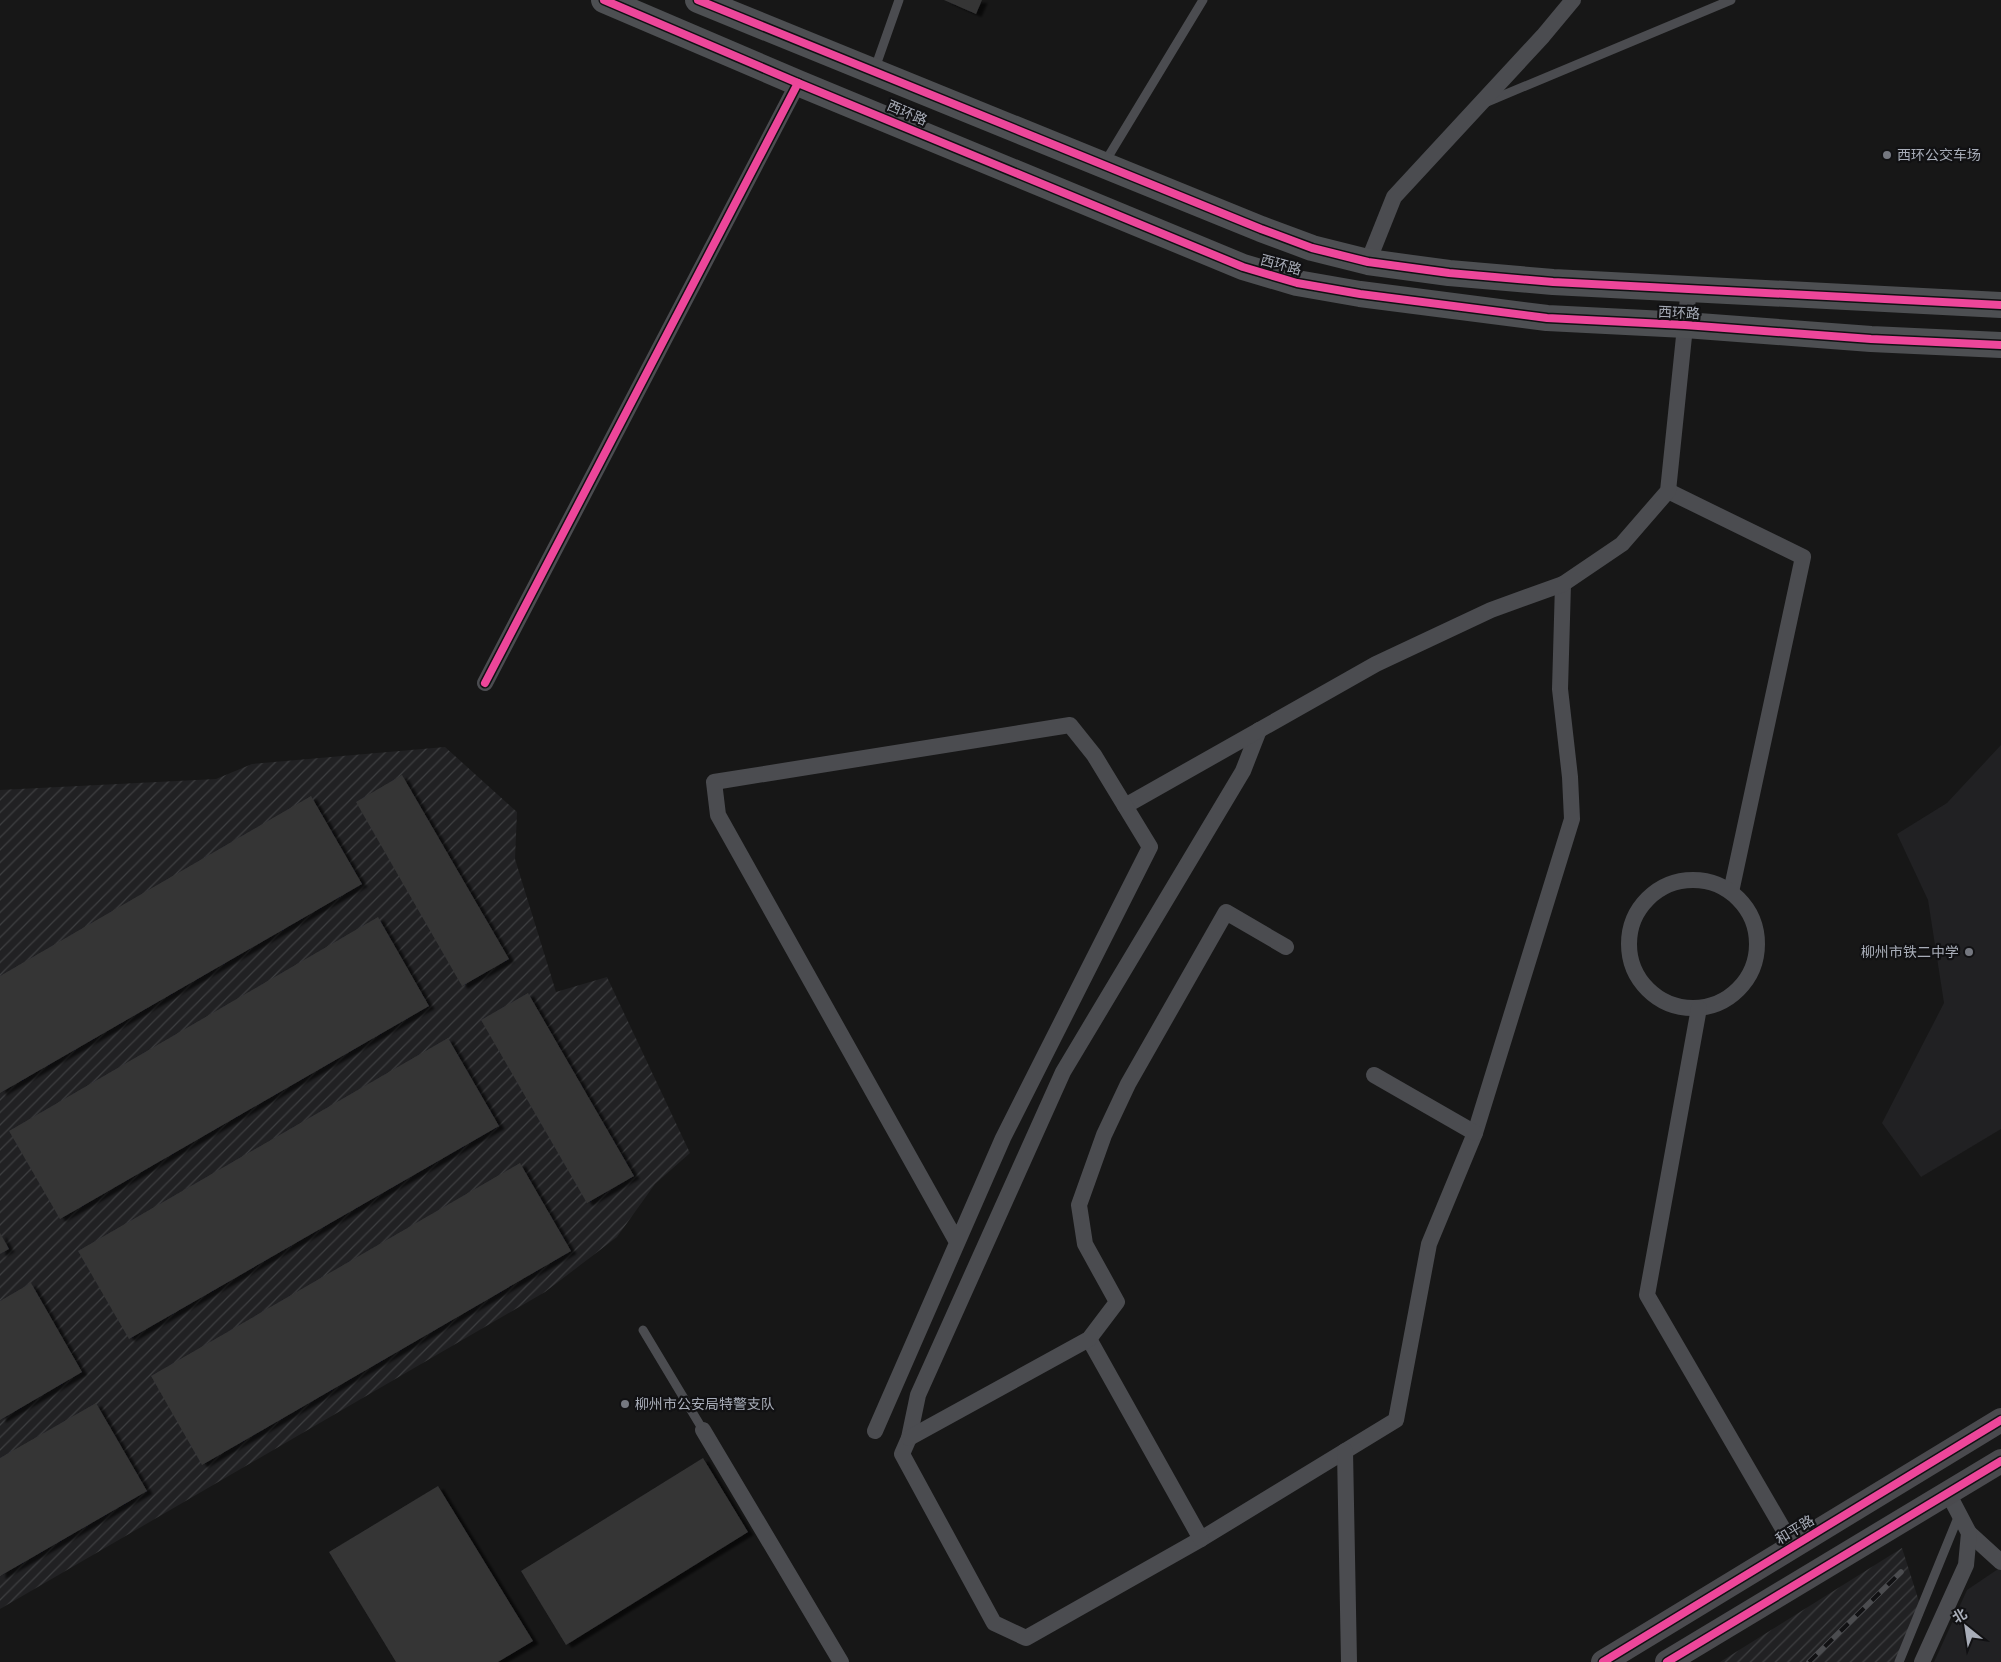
<svg xmlns="http://www.w3.org/2000/svg" width="2001" height="1662" font-family="Rubik,'Noto Sans SC',sans-serif">
	<style>
		.built { fill: #212123 }
		.industrial { fill: url(#industrial-furrows) }
		.building { fill: #353536; filter: url(#shadow) }
		.lines { fill: none; stroke-linecap: round; stroke-linejoin: round }
		.lane { stroke: #4b4c50; stroke-width: 9 }
		.street { stroke: #4b4c50; stroke-width: 16 }
		.secondary { stroke: #4a4a4e; stroke-width: 24 }
		.primary { stroke: #4d4f52; stroke-width: 26 }
		.rail-casing { stroke: #4b4c4f; stroke-width: 5.5 }
		.rail { stroke: #111113; stroke-width: 4; stroke-dasharray: 11; stroke-linecap: butt }
		.cycleway-casing { stroke: #111113; stroke-width: 11 }
		.cycleway { stroke: #ed469a; stroke-width: 8 }
		.poi-dot { fill: #757880; stroke: #111113; stroke-width: 2 }
		.labels { text-anchor: middle; dominant-baseline: central; stroke-width: 4.5; stroke-linejoin: round; paint-order: stroke }
		.street-label { font-size: 14px; fill: #a8adb8; stroke: #111113 }
		.poi-label { font-size: 14px; fill: #a8adb8; stroke: #111113; text-anchor: start }
	</style>
	<defs>
		<pattern id="industrial-furrows" width="10" height="10" patternUnits="userSpaceOnUse" patternTransform="scale(1.25)"><rect width="10" height="10" fill="#212123"/><path d="M-1 1l2-2M0 10L10 0M9 11l2-2" fill="none" stroke="#3e3f41"/></pattern>
		<filter id="shadow"><feDropShadow dx="5.5" dy="3" stdDeviation="1" flood-color="#0009"/></filter>
	</defs>
	<rect width="100%" height="100%" fill="#171717"/>
	<!-- built -->
	<g class="built">
		<polygon points="2001,745 2001,1129 1921,1177 1882,1123 1944,1003 1928,900 1897,834 1947,803"/>
		<polygon points="2001,1567 2001,1662 1934,1662 1967,1590"/>
	</g>
	<!-- industrial -->
	<g class="industrial">
		<polygon points="445,747 517,812 515,859 556,992 607,977 690,1153 655,1184 617,1237 545,1292 0,1609 0,790 216,779 252,764"/>
		<polygon points="1902,1548 1923,1614 1903,1662 1720,1662"/>
	</g>
	<!-- building -->
	<g class="building">
		<polygon points="944,0 982,0 976,14"/>
		<polygon points="402,775 509,959 462,986 356,802"/>
		<polygon points="311,796 362,884 0,1093 0,976"/>
		<polygon points="378,917 429,1006 60,1219 9,1131"/>
		<polygon points="528,993 634,1176 587,1203 481,1020"/>
		<polygon points="448,1038 499,1126 129,1339 78,1251"/>
		<polygon points="520,1163 571,1251 202,1465 151,1376"/>
		<polygon points="0,1233 9,1249 0,1254"/>
		<polygon points="31,1283 82,1372 0,1420 0,1301"/>
		<polygon points="96,1403 147,1491 0,1576 0,1458"/>
		<polygon points="703,1458 748,1532 566,1645 521,1571"/>
		<polygon points="438,1486 533,1641 498,1662 396,1662 329,1552"/>
	</g>
	<g class="lines">
		<!-- lane -->
		<g class="lane">
			<polyline points="874,71 899,0"/>
			<polyline points="1487,102 1731,0"/>
			<polyline points="1105,162 1203,0"/>
			<polyline points="643,1330 703,1430"/>
			<polyline points="1899,1662 1959,1515"/>
		</g>
		<!-- street -->
		<g class="street">
			<polyline points="1368,262 1394,197 1543,36 1573,0"/>
			<polyline points="1668,491 1803,557 1731,892"/>
			<polyline points="485,683 798,83"/>
			<polyline points="1259,730 1243,771 1063,1072 918,1395 909,1438 902,1454 994,1623 1026,1638 1201,1539 1396,1420 1429,1244 1475,1133 1572,819 1570,777 1560,689 1563,584"/>
			<polyline points="1125,806 1376,664 1491,610 1563,584 1622,544 1668,491 1689,288"/>
			<circle cx="1693" cy="944" r="64"/>
			<polyline points="1699,1008 1647,1295 1793,1546"/>
			<polyline points="1374,1075 1475,1133"/>
			<polyline points="1089,1339 1201,1539"/>
			<polyline points="703,1430 841,1662"/>
			<polyline points="875,1431 1003,1138 1150,847 1094,755 1070,725 714,782 718,815 957,1242"/>
			<polyline points="909,1438 1089,1339 1117,1302 1085,1244 1079,1205 1104,1135 1128,1084 1226,912 1286,947"/>
			<polyline points="1345,1451 1349,1662"/>
			<polyline points="1969,1533 2001,1562"/>
			<polyline points="1922,1662 1966,1565 1969,1533 1948,1493"/>
		</g>
		<!-- secondary -->
		<g class="secondary">
			<polyline points="1603,1662 2001,1420"/>
			<polyline points="1667,1662 2001,1461"/>
		</g>
		<!-- primary -->
		<g class="primary">
			<polyline points="604,0 798,83 1243,267 1297,283 1360,294 1547,318 1685,325 1871,339 2001,345"/>
			<polyline points="698,0 1261,229 1312,248 1368,262 1449,273 1553,282 2001,305"/>
		</g>
		<!-- rail casing -->
		<g class="rail-casing">
			<polyline id="rail" points="1809,1662 1901,1572"/>
		</g>
		<!-- rail -->
		<use href="#rail" class="rail"/>
		<!-- cycleway casing -->
		<g class="cycleway-casing">
			<g id="cycleway">
				<polyline points="604,0 798,83 1243,267 1297,283 1360,294 1547,318 1685,325 1871,339 2001,345"/>
				<polyline points="698,0 1261,229 1312,248 1368,262 1449,273 1553,282 2001,305"/>
				<polyline points="485,683 798,83"/>
				<polyline points="1603,1662 2001,1420"/>
				<polyline points="1667,1662 2001,1461"/>
			</g>
		</g>
		<!-- cycleway -->
		<use href="#cycleway" class="cycleway"/>
	</g>
	<!-- markers -->
	<g class="poi-dot">
		<circle cx="1887" cy="155" r="5"/>
		<circle cx="1969" cy="952" r="5"/>
		<circle cx="625" cy="1404" r="5"/>
	</g>
	<g class="labels">
		<!-- street labels -->
		<g class="street-label">
			<text transform="translate(907 113) rotate(23)">西环路</text>
			<text transform="translate(1281 265) rotate(15)">西环路</text>
			<text transform="translate(1679 313) rotate(3)">西环路</text>
			<text transform="translate(1795 1530) rotate(-31)">和平路</text>
		</g>
		<!-- poi labels -->
		<g class="poi-label">
			<text x="1897" y="155">西环公交车场</text>
			<text x="1959" y="952" text-anchor="end">柳州市铁二中学</text>
			<text x="635" y="1404">柳州市公安局特警支队</text>
		</g>
	</g>
	<!-- north arrow -->
	<g transform="translate(1966 1627) rotate(330)" stroke="#111113" stroke-width="4" paint-order="stroke">
	<path d="M0-4L9 19L0 12L-9 19Z" fill="#a8adb8"/>
	<text y="-8" font-size="14" font-weight="bold" text-anchor="middle" fill="#a8adb8">北</text>
	</g>
</svg>
